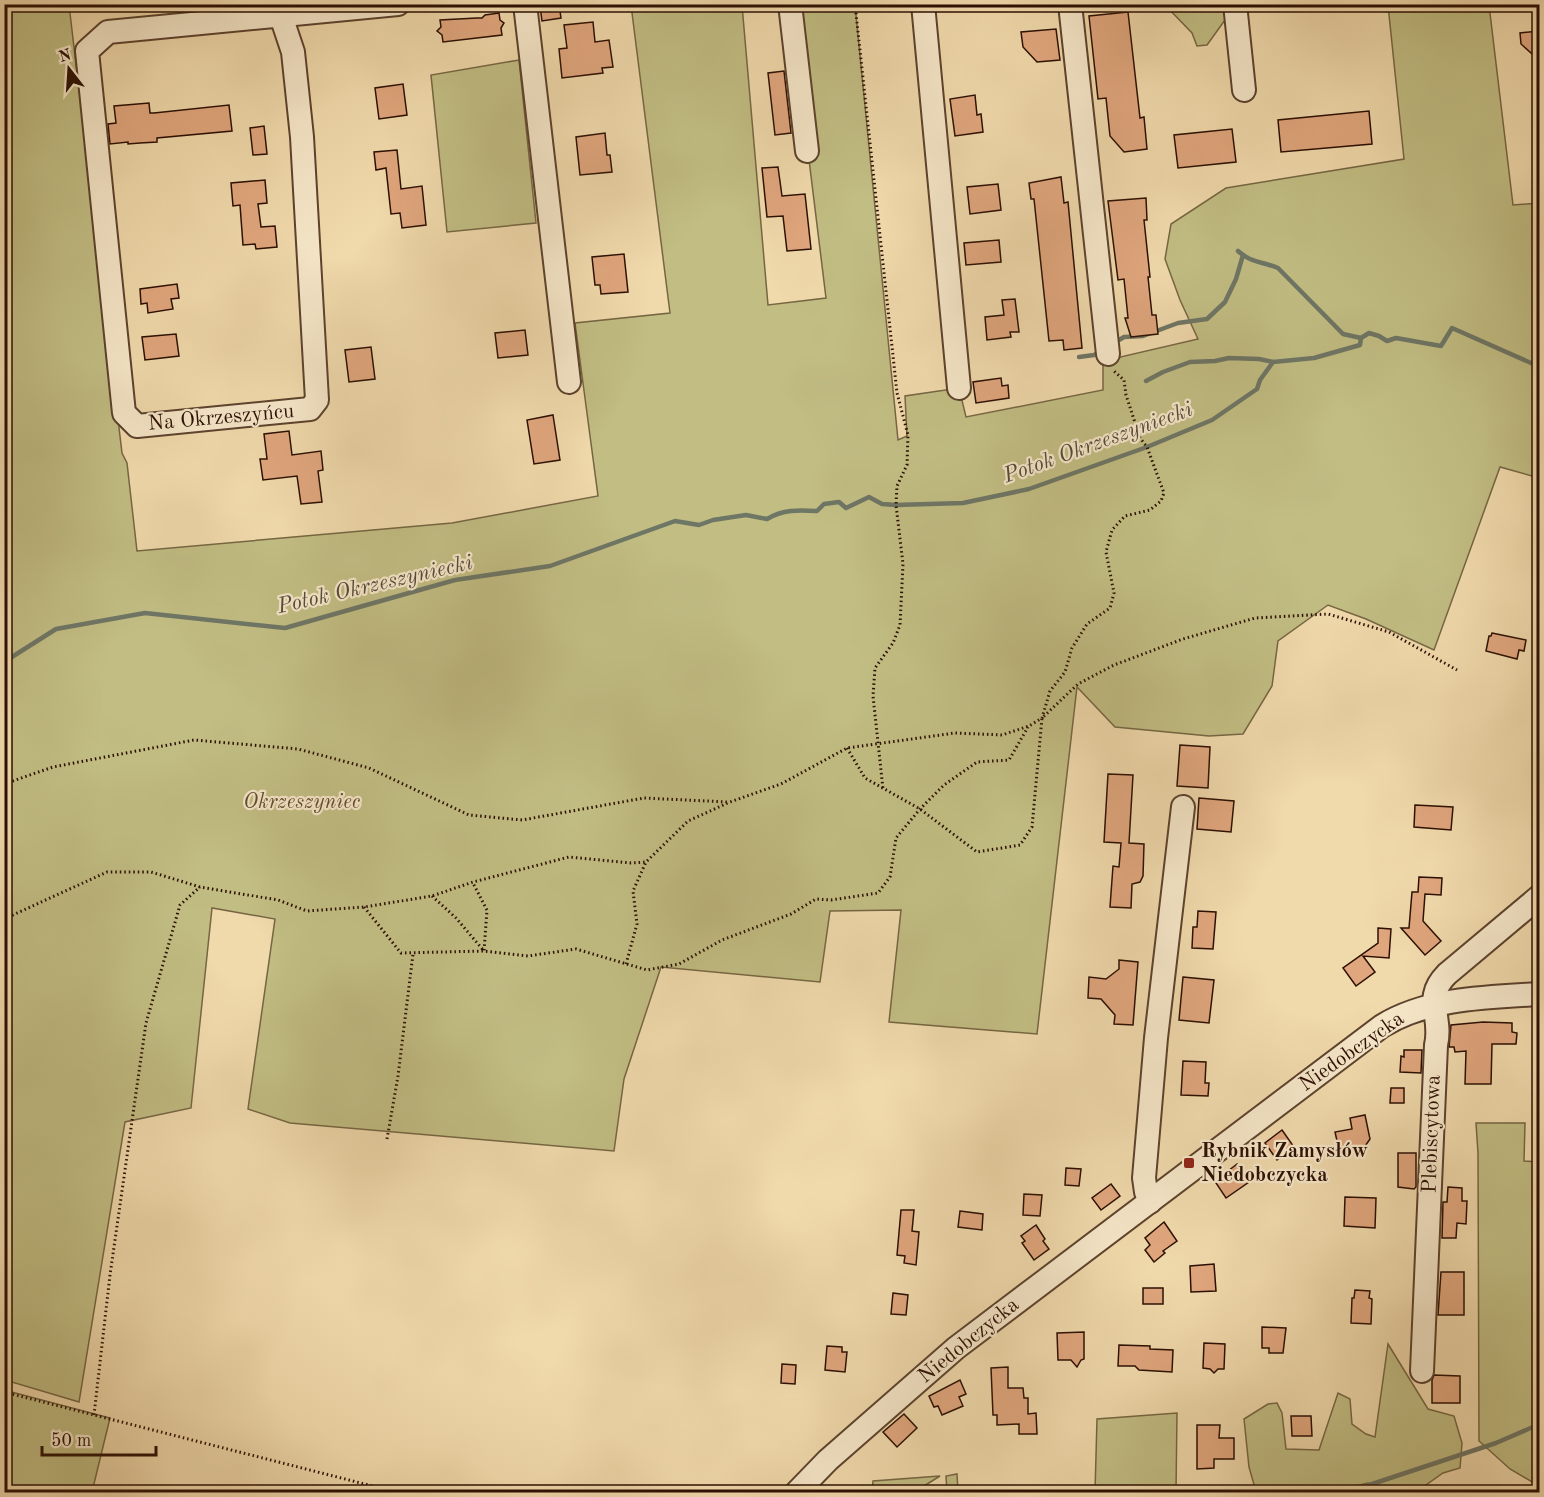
<svg xmlns="http://www.w3.org/2000/svg" width="1544" height="1497" font-family="'Old Standard TT',serif">
	<style>
		.green { fill: #c1bd83; stroke: #766643; stroke-width: 1.5 }
		.lines { fill: none; stroke-linecap: round; stroke-linejoin: round }
		.stream { stroke: #6e7665; stroke-width: 4.5 }
		.building { fill: #e0a67d; stroke: #2b0f03; stroke-width: 1.5 }
		.minor-casing { stroke: #5c422d; stroke-width: 26 }
		.path { stroke: #2b0f03; stroke-width: 3; stroke-dasharray: 1.5 3; stroke-linecap: butt }
		.minor { stroke: #f5e6c8; stroke-width: 22 }
		.poi-dot { fill: #8f2418; stroke: #f5e6c8; stroke-width: 2 }
		.labels { text-anchor: middle; dominant-baseline: central; stroke-width: 4.5; stroke-linejoin: round; paint-order: stroke }
		.street-label { font-size: 21px; fill: #2b0f03; stroke: #f5e6c8 }
		.park-label { font-size: 21px; font-style: italic; fill: #604c30; stroke: #f5e6c8 }
		.poi-label { font-size: 21px; font-weight: bold; fill: #2b0f03; stroke: #f5e6c8; text-anchor: start }
		.water-label { font-size: 22px; font-style: italic; fill: #524b3c; stroke: #f5e6c8 }
	</style>
	<rect width="100%" height="100%" fill="#f0d9ab"/>
	<filter id="stains"><feTurbulence type="fractalNoise" baseFrequency=".00333" numOctaves="4"/><feColorMatrix values="0 0 0 0 .2 0 0 0 0 .09 0 0 0 0 .02 0 0 0 .5 -.17"/></filter>
	<radialGradient id="worn" r=".72"><stop offset=".6" stop-color="#630" stop-opacity="0"/><stop offset="1" stop-color="#630" stop-opacity=".3"/></radialGradient>
	<!-- green -->
	<g class="green">
		<polygon points="4,5 69,5 122,453 127,463 137,551 452,523 598,496 575,323 670,313 631,5 742,5 768,305 826,298 790,5 855,5 898,440 907,436 905,396 959,388 966,417 1103,390 1103,361 1198,339 1180,300 1165,259 1171,224 1226,188 1404,159 1388,5 1489,5 1513,205 1539,203 1539,478 1500,467 1434,650 1366,619 1328,605 1278,641 1272,686 1243,734 1209,736 1115,727 1077,687 1037,1034 889,1022 901,910 830,911 820,982 661,967 624,1079 614,1151 290,1123 248,1109 275,919 212,908 191,1108 125,1122 79,1402 5,1380"/>
		<polygon points="1165,5 1224,5 1225,20 1207,45 1197,46 1192,33"/>
		<polygon points="519,60 536,223 447,232 431,75"/>
		<polygon points="1476,1123 1525,1123 1524,1161 1539,1162 1539,1486 1510,1469 1479,1441 1478,1153"/>
		<polygon points="1388,1344 1428,1409 1454,1416 1462,1443 1460,1468 1443,1473 1416,1492 1367,1492 1368,1483 1331,1492 1286,1492 1255,1488 1249,1467 1244,1419 1268,1404 1277,1403 1282,1413 1286,1449 1319,1450 1338,1393 1350,1399 1352,1424 1366,1434 1375,1437"/>
		<polygon points="4,1390 110,1418 92,1492 5,1492"/>
		<polygon points="1177,1413 1176,1492 1095,1492 1097,1419"/>
		<polygon points="957,1474 958,1492 947,1492 946,1476"/>
		<polygon points="940,1476 924,1486 924,1492 872,1492 873,1481"/>
	</g>
	<g class="lines">
		<!-- stream -->
		<g class="stream">
			<path d="M1238,251C1251,263 1261,261 1278,268L1343,334L1361,338"/>
			<polyline points="1114,343 1124,337 1143,336 1178,323 1207,319 1225,302 1236,279 1243,255"/>
			<polyline points="1079,357 1094,355 1100,351"/>
			<polyline points="1146,381 1163,372 1190,362 1215,361 1229,358 1259,359 1273,362"/>
			<path d="M4,662L56,629L145,613L285,628L455,580L550,566L675,521L699,525L713,520L746,515L767,519C783,509 799,510 817,511L824,504L839,502L846,508L869,497L882,504L896,505L963,503L1029,489L1147,447L1212,420L1257,389L1260,380L1273,362L1314,358L1360,345L1361,338L1369,333L1379,336L1387,341L1396,338L1441,346L1452,328L1540,367"/>
			<polyline points="1348,1492 1496,1443 1540,1424"/>
		</g>
	</g>
	<!-- building -->
	<g class="building">
		<polygon points="549,4 559,4 561,18 542,21 540,6"/>
		<polygon points="1128,12 1140,118 1144,117 1147,149 1124,152 1110,136 1106,98 1098,99 1089,16"/>
		<polygon points="499,13 500,20 504,23 501,28 502,35 443,42 442,35 437,31 441,27 440,20 477,18 482,18 485,15"/>
		<polygon points="593,22 595,42 609,40 613,67 602,68 603,73 562,78 559,49 567,48 564,25"/>
		<polygon points="1056,29 1060,60 1037,62 1023,47 1021,32"/>
		<polygon points="1539,31 1539,60 1521,44 1520,33"/>
		<polygon points="784,71 791,133 775,135 768,73"/>
		<polygon points="403,84 407,115 379,119 375,88"/>
		<polygon points="975,95 977,115 981,114 983,132 955,136 950,99"/>
		<polygon points="149,103 150,113 154,113 229,105 232,131 157,138 157,142 140,143 128,144 128,142 110,144 108,124 116,123 114,106"/>
		<polygon points="1369,111 1372,144 1281,152 1278,120"/>
		<polygon points="264,126 267,154 253,155 250,128"/>
		<polygon points="1232,129 1236,162 1178,168 1174,135"/>
		<polygon points="605,133 607,155 610,155 612,172 580,175 576,137"/>
		<polygon points="397,150 401,189 422,186 426,225 402,228 400,213 391,214 386,168 376,170 374,152"/>
		<polygon points="778,167 782,196 805,194 811,249 787,251 783,216 767,217 762,168"/>
		<polygon points="1061,177 1064,203 1068,202 1082,348 1064,350 1063,340 1049,341 1034,199 1031,199 1029,183"/>
		<polygon points="265,180 267,203 258,204 261,227 275,226 277,247 256,249 255,244 243,245 240,205 233,206 231,183"/>
		<polygon points="998,184 1001,210 970,214 967,187"/>
		<polygon points="1146,198 1147,220 1144,220 1150,277 1148,277 1152,315 1156,315 1158,334 1131,337 1125,318 1128,318 1124,279 1118,280 1108,201"/>
		<polygon points="999,240 1001,262 966,265 964,243"/>
		<polygon points="624,254 628,292 601,294 600,285 595,285 592,257"/>
		<polygon points="177,284 179,298 171,299 173,309 148,313 147,303 141,304 140,289"/>
		<polygon points="1015,299 1019,332 1010,332 1011,337 987,340 985,317 1004,315 1002,300"/>
		<polygon points="525,330 528,355 498,358 495,333"/>
		<polygon points="176,334 179,356 145,360 142,337"/>
		<polygon points="371,347 375,379 349,382 345,350"/>
		<polygon points="1001,378 1002,386 1008,385 1009,398 976,403 973,382"/>
		<polygon points="553,415 560,460 534,464 527,420"/>
		<polygon points="289,431 292,455 321,451 323,470 318,471 322,502 301,504 297,476 263,480 260,459 267,459 264,434"/>
		<polygon points="1492,633 1526,640 1524,651 1519,650 1517,659 1486,651 1489,636 1491,636"/>
		<polygon points="1180,745 1210,747 1208,788 1177,786"/>
		<polygon points="1108,774 1133,775 1129,843 1144,844 1143,876 1140,882 1132,884 1131,908 1110,907 1113,866 1119,867 1121,843 1104,842"/>
		<polygon points="1199,798 1234,801 1231,832 1197,829"/>
		<polygon points="1415,805 1453,807 1451,830 1414,827"/>
		<polygon points="1419,877 1442,878 1441,895 1425,894 1423,921 1441,941 1425,955 1401,928 1409,928 1412,892 1418,892"/>
		<polygon points="1198,911 1216,912 1213,949 1192,948 1193,927 1197,927"/>
		<polygon points="1378,928 1391,929 1389,958 1363,956 1375,972 1356,986 1343,968 1378,943"/>
		<polygon points="1119,960 1138,962 1133,1025 1114,1024 1115,1015 1101,999 1088,998 1089,977 1106,979 1119,969"/>
		<polygon points="1183,977 1214,980 1209,1023 1179,1020"/>
		<polygon points="1483,1022 1512,1023 1512,1032 1517,1033 1516,1044 1492,1044 1491,1084 1465,1084 1466,1051 1455,1052 1454,1047 1449,1047 1451,1025"/>
		<polygon points="1404,1050 1422,1050 1421,1073 1400,1072 1401,1056 1404,1057"/>
		<polygon points="1183,1061 1206,1062 1205,1083 1209,1083 1208,1096 1181,1095"/>
		<polygon points="1391,1088 1404,1088 1404,1103 1390,1103"/>
		<polygon points="1365,1115 1370,1139 1363,1149 1340,1154 1335,1132 1352,1129 1350,1118"/>
		<polygon points="1282,1130 1294,1147 1277,1160 1265,1143"/>
		<polygon points="1398,1153 1416,1153 1416,1187 1414,1189 1398,1187"/>
		<polygon points="1237,1164 1249,1182 1226,1198 1216,1183 1220,1180 1219,1178"/>
		<polygon points="1066,1168 1081,1169 1079,1186 1065,1185"/>
		<polygon points="1111,1184 1120,1196 1101,1210 1092,1198"/>
		<polygon points="1448,1187 1462,1188 1462,1201 1467,1201 1466,1224 1457,1223 1456,1238 1442,1238 1443,1202 1447,1202"/>
		<polygon points="1024,1194 1042,1195 1040,1216 1023,1215"/>
		<polygon points="1345,1197 1376,1198 1375,1228 1344,1226"/>
		<polygon points="901,1210 914,1210 912,1231 919,1232 916,1265 904,1263 905,1256 897,1255"/>
		<polygon points="960,1211 983,1214 982,1230 958,1227"/>
		<polygon points="1164,1222 1177,1241 1163,1251 1165,1253 1154,1262 1145,1250 1150,1245 1145,1238"/>
		<polygon points="1036,1225 1045,1239 1043,1241 1049,1249 1034,1260 1022,1243 1025,1241 1021,1236"/>
		<polygon points="1214,1264 1216,1291 1191,1292 1190,1266"/>
		<polygon points="1441,1272 1464,1272 1464,1315 1438,1315"/>
		<rect x="1143" y="1288" width="20" height="16"/>
		<polygon points="1355,1290 1370,1291 1369,1298 1372,1299 1371,1324 1351,1323 1352,1298 1354,1298"/>
		<polygon points="893,1293 908,1295 906,1315 891,1314"/>
		<polygon points="1262,1327 1286,1328 1283,1353 1269,1353 1269,1348 1262,1348"/>
		<polygon points="1084,1332 1084,1359 1081,1360 1077,1367 1071,1360 1058,1360 1057,1333"/>
		<polygon points="1204,1343 1225,1344 1224,1369 1218,1369 1214,1373 1210,1369 1203,1368"/>
		<polygon points="1119,1345 1150,1346 1150,1349 1173,1350 1172,1372 1139,1370 1135,1366 1118,1366"/>
		<polygon points="827,1346 842,1347 842,1352 847,1352 845,1372 825,1370"/>
		<polygon points="782,1364 796,1365 795,1384 781,1383"/>
		<polygon points="1008,1367 1008,1388 1023,1388 1024,1398 1028,1398 1028,1414 1036,1413 1037,1434 1019,1434 1019,1424 997,1425 997,1415 993,1415 991,1368"/>
		<polygon points="1434,1375 1460,1376 1460,1403 1432,1403 1432,1380"/>
		<polygon points="960,1380 966,1394 959,1397 963,1406 942,1415 938,1406 934,1407 929,1396"/>
		<polygon points="904,1414 917,1428 897,1447 883,1432"/>
		<polygon points="1291,1416 1311,1416 1312,1436 1292,1436"/>
		<polygon points="1197,1425 1220,1425 1219,1438 1234,1438 1234,1459 1214,1459 1214,1468 1197,1469"/>
	</g>
	<g class="lines">
		<!-- minor casing -->
		<g class="minor-casing">
			<g id="minor">
				<polyline points="525,4 569,382"/>
				<polyline points="790,4 807,151"/>
				<polyline points="923,4 959,388"/>
				<polyline points="1070,4 1108,354"/>
				<polyline points="1235,4 1244,90"/>
				<polyline points="281,16 293,52 302,137 317,400 310,409 137,426 124,413 87,51 108,32 398,4"/>
				<polyline points="1150,1202 1146,1192 1144,1178 1156,1038 1183,807"/>
				<path d="M1422,1371L1436,1045C1443,1015 1422,999 1447,974L1540,896"/>
				<path d="M797,1492L828,1460L956,1348L1382,1026C1427,998 1488,997 1540,994"/>
			</g>
		</g>
		<!-- path -->
		<g class="path">
			<polyline points="855,4 897,393 908,435 907,465 897,486 896,505 903,564 900,625 893,643 875,668 873,696 883,789"/>
			<polyline points="847,748 865,778 920,809 977,852 1020,845 1032,827 1042,718 1078,684 1114,665 1183,639 1255,618 1328,614 1389,632 1457,670"/>
			<polyline points="4,784 53,767 194,740 298,749 369,768 469,815 522,820 644,798 728,802"/>
			<polyline points="432,896 456,918 484,951 487,910 473,883"/>
			<polyline points="364,907 401,953 484,951 528,956 576,949 647,970 679,964 722,940 791,914 816,899 831,900 878,893 890,877 896,838 920,809 944,785 977,762 1009,760 1028,727"/>
			<polyline points="4,919 107,872 151,872 200,887 278,900 307,911 364,907 432,896 473,882 569,857 631,863 646,862 688,821 730,802 781,784 847,748 955,733 1002,735 1029,726 1042,718 1050,691 1065,672 1072,648 1087,624 1110,608 1114,593 1106,552 1112,530 1125,516 1150,510 1161,501 1164,493 1147,447 1140,438 1126,395 1124,380 1114,371"/>
			<polyline points="626,964 637,924 633,891 646,862"/>
			<polyline points="387,1139 398,1076 413,954"/>
			<polyline points="4,1392 396,1492"/>
			<polyline points="94,1415 110,1275 146,1023 180,905 200,887"/>
		</g>
		<!-- minor -->
		<use href="#minor" class="minor"/>
	</g>
	<!-- markers -->
	<rect class="poi-dot" x="1183" y="1157" width="12" height="12" rx="3"/>
	<g class="labels">
		<!-- street labels -->
		<g class="street-label">
			<text transform="translate(221 418) rotate(-5)">Na Okrzeszyńcu</text>
			<text transform="translate(1352 1052) rotate(-35)">Niedobczycka</text>
			<text transform="translate(1432 1134) rotate(-88)">Plebiscytowa</text>
			<text transform="translate(969 1341) rotate(-39)">Niedobczycka</text>
		</g>
		<!-- park labels -->
		<g class="park-label">
			<text x="302" y="802">Okrzeszyniec</text>
		</g>
		<!-- poi labels -->
		<g class="poi-label">
			<text x="1201" y="1151">Rybnik Zamysłów<tspan x="1201" dy="24">Niedobczycka</tspan></text>
		</g>
		<!-- water labels -->
		<g class="water-label">
			<text transform="translate(1098 443) rotate(-20)">Potok Okrzeszyniecki</text>
			<text transform="translate(375 585) rotate(-13)">Potok Okrzeszyniecki</text>
		</g>
	</g>
	<!-- margin -->
	<rect width="1544" height="1497" fill="none" stroke="#f0d9ab" stroke-width="24"/>
	<rect x="6" y="6" width="1532" height="1485" fill="none" stroke="#2b0f03" stroke-width="3"/>
	<rect x="12" y="12" width="1520" height="1473" fill="none" stroke="#2b0f03" stroke-width="1.5"/>
	<!-- north arrow -->
	<g transform="translate(69 69) rotate(343)" stroke="#f5e6c8" stroke-width="4.5" paint-order="stroke">
	<path d="M0-4.5L10 22L0 15L-10 22Z" fill="#2b0f03"/>
	<text y="-9" font-size="16" font-weight="bold" text-anchor="middle" fill="#2b0f03">N</text>
	</g>
	<!-- scale -->
	<path d="M42 1446v9h114v-9" fill="none" stroke="#2b0f03" stroke-width="3"/>
	<text x="51" y="1446" font-size="18" fill="#2b0f03" stroke="#f5e6c8" stroke-width="4.5" paint-order="stroke">50 m</text>
	<rect width="100%" height="100%" filter="url(#stains)"/>
	<rect width="100%" height="100%" fill="url(#worn)"/>
</svg>
